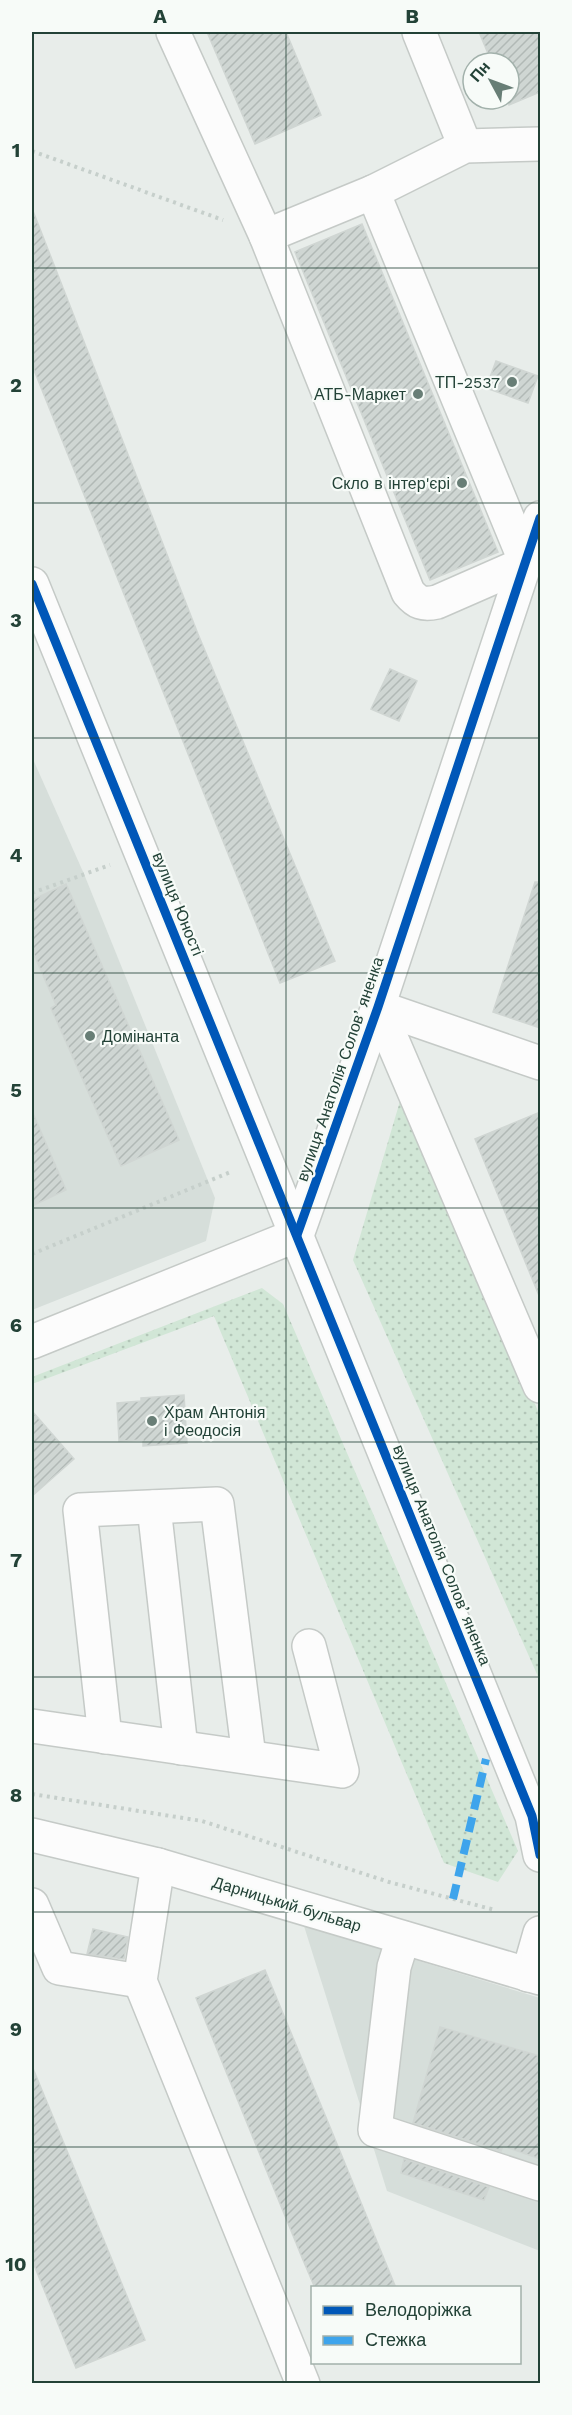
<svg xmlns="http://www.w3.org/2000/svg" width="572" height="2415" font-family="'Work Sans',sans-serif">
	<style>
		.built { fill: #d6deda }
		.grass { fill: url(#grass-dots) }
		.building { fill: url(#building-hatch); stroke: #d0d6d3; stroke-width: 1.5 }
		.lines { fill: none; stroke-linecap: round; stroke-linejoin: round }
		.minor-casing { stroke: #c5cac7; stroke-width: 36 }
		.path { stroke: #c6cfcb; stroke-width: 4; stroke-dasharray: 3 4.5; stroke-linecap: butt }
		.minor { stroke: #fcfcfc; stroke-width: 33 }
		.quiet { stroke: #3ea4ec; stroke-width: 8; stroke-dasharray: 15 8; stroke-linecap: butt }
		.cycleway-casing { stroke: #f7fbf8; stroke-width: 13 }
		.cycleway { stroke: #0057b8; stroke-width: 9 }
		.grid { fill: none; stroke: #234237; stroke-width: 1.5; stroke-opacity: 0.55 }
		.poi-dot { fill: #687e76; stroke: #f7fbf8; stroke-width: 2 }
		.labels { text-anchor: middle; dominant-baseline: central; stroke-width: 4.5; stroke-linejoin: round; paint-order: stroke }
		.poi-label { font-size: 16px; fill: #234237; stroke: #f7fbf8; text-anchor: end }
		.street-label { font-size: 16px; fill: #234237; stroke: #f7fbf8 }
		.neatline { fill: none; stroke: #234237; stroke-width: 2 }
		.grid-label { font-size: 20px; text-anchor: middle; font-weight: bold; fill: #234237 }
	</style>
	<defs>
		<pattern id="grass-dots" width="8" height="8" patternUnits="userSpaceOnUse" patternTransform="scale(1.5)"><rect width="8" height="8" fill="#d1e6d6"/><path d="M2 2h.1M6 6h.1" fill="none" stroke="#b3c6b8" stroke-width="1.8" stroke-linecap="round"/></pattern>
		<pattern id="building-hatch" width="6" height="6" patternUnits="userSpaceOnUse" patternTransform="scale(1.5)"><rect width="6" height="6" fill="#cfd6d3"/><path d="M-1 1l2-2M0 6l6-6M5 7l2-2" fill="none" stroke="#b1b9b6"/></pattern>
	</defs>
	<rect width="100%" height="100%" fill="#e8edea"/>
	<!-- built -->
	<g class="built">
		<polygon points="32,757 84,874 215,1198 206,1241 32,1310"/>
		<polygon points="304,1926 540,1998 540,2251 387,2191"/>
	</g>
	<!-- grass -->
	<g class="grass">
		<polygon points="403,1091 540,1416 540,1681 353,1260"/>
		<polygon points="262,1288 283,1304 518,1851 498,1882 444,1863 214,1316 32,1384 32,1377"/>
	</g>
	<!-- building -->
	<g class="building">
		<polygon points="207,32 286,32 321,115 255,144"/>
		<polygon points="479,32 540,32 540,92 509,105 507,99 509,99 509,63 492,63"/>
		<polygon points="32,211 33,211 198,634 335,961 280,983 32,365"/>
		<polygon points="362,224 498,552 430,580 295,252"/>
		<polygon points="496,361 538,376 528,403 486,388"/>
		<polygon points="390,669 417,681 399,721 371,709"/>
		<polygon points="535,882 540,882 540,1028 493,1012"/>
		<polygon points="66,884 179,1140 121,1166 51,1008 56,1005 32,950 32,900"/>
		<polygon points="32,1111 66,1190 32,1206"/>
		<polygon points="540,1112 540,1298 475,1139"/>
		<polygon points="184,1395 187,1443 143,1446 143,1440 119,1441 117,1403 141,1401 141,1398"/>
		<polygon points="32,1411 74,1459 32,1496"/>
		<polygon points="93,1929 128,1937 124,1959 87,1954"/>
		<polygon points="265,1970 330,2127 396,2288 315,2288 303,2260 196,1998"/>
		<polygon points="440,2027 540,2056 540,2159 503,2146 501,2151 413,2123"/>
		<polygon points="32,2066 145,2340 76,2368 32,2260"/>
		<polygon points="404,2159 489,2187 484,2200 401,2173"/>
	</g>
	<g class="lines">
		<!-- minor casing -->
		<g class="minor-casing">
			<g id="minor">
				<path d="M173,32L266,236L408,592C417,603 423,605 437,602L526,563L373,192"/>
				<polyline points="419,32 465,146"/>
				<polyline points="266,236 373,192 465,146 540,144"/>
				<polyline points="32,584 532,1816 540,1855"/>
				<polyline points="378,1007 540,1386"/>
				<polyline points="378,1007 540,1063"/>
				<polyline points="297,1235 378,1007 540,518"/>
				<polyline points="32,1342 297,1235"/>
				<polyline points="154,1507 181,1748"/>
				<polyline points="32,1726 342,1771 309,1646"/>
				<polyline points="105,1737 80,1510 217,1504 249,1757"/>
				<polyline points="32,1835 158,1865 540,1978"/>
				<polyline points="158,1865 140,1981 303,2384"/>
				<polyline points="32,1905 59,1968 140,1981"/>
				<polyline points="403,1938 394,1967 375,2130 540,2184"/>
				<polyline points="528,1975 540,1933"/>
			</g>
		</g>
		<!-- path -->
		<g class="path">
			<polyline points="32,151 223,220"/>
			<polyline points="32,893 110,865"/>
			<polyline points="32,1254 233,1171"/>
			<polyline points="32,1794 202,1821 389,1882 495,1910"/>
		</g>
		<!-- minor -->
		<use href="#minor" class="minor"/>
		<!-- quiet -->
		<polyline class="quiet" points="453,1899 486,1759"/>
		<!-- cycleway casing -->
		<g class="cycleway-casing">
			<g id="cycleway">
				<polyline points="32,584 532,1816 540,1855"/>
				<polyline points="297,1235 378,1007 540,518"/>
			</g>
		</g>
		<!-- cycleway -->
		<use href="#cycleway" class="cycleway"/>
	</g>
	<!-- grid -->
	<path class="grid" d="M286,32V2384M32,268H540M32,503H540M32,738H540M32,973H540M32,1208H540M32,1442H540M32,1677H540M32,1912H540M32,2147H540"/>
	<!-- markers -->
	<g class="poi-dot">
		<circle cx="512" cy="382" r="6"/>
		<circle cx="418" cy="394" r="6"/>
		<circle cx="462" cy="483" r="6"/>
		<circle cx="90" cy="1036" r="6"/>
		<circle cx="152" cy="1421" r="6"/>
	</g>
	<g class="labels">
		<!-- poi labels -->
		<g class="poi-label">
			<text x="500" y="382">ТП-2537</text>
			<text x="406" y="394">АТБ-Маркет</text>
			<text x="450" y="483">Скло в інтер'єрі</text>
			<text x="102" y="1036" text-anchor="start">Домінанта</text>
			<text x="164" y="1412" text-anchor="start">Храм Антонія<tspan x="164" dy="18">і Феодосія</tspan></text>
		</g>
		<!-- street labels -->
		<g class="street-label">
			<text transform="translate(178 904) rotate(68)">вулиця Юності</text>
			<text transform="translate(340 1069) rotate(-71)">вулиця Анатолія Соловʼяненка</text>
			<text transform="translate(442 1555) rotate(68)">вулиця Анатолія Соловʼяненка</text>
			<text transform="translate(287 1904) rotate(17)">Дарницький бульвар</text>
		</g>
	</g>
	<!-- border -->
	<rect width="572" height="2415" fill="none" stroke="#f7fbf8" stroke-width="66"/>
	<!-- legend -->
	<rect x="311" y="2286" width="210" height="78" fill="#f7fbf8" stroke="#a2b1ab" stroke-width="1.5"/>
	<rect x="323" y="2306" width="30" height="9" fill="#0057b8" stroke="#a2b1ab" stroke-width="1.5"/>
	<text x="365" y="2316" font-size="18" fill="#234237">Велодоріжка</text>
	<rect x="323" y="2336" width="30" height="9" fill="#3ea4ec" stroke="#a2b1ab" stroke-width="1.5"/>
	<text x="365" y="2346" font-size="18" fill="#234237">Стежка</text>
	<!-- north arrow -->
	<g transform="translate(491 81) rotate(311)"><circle r="28" fill="#f7fbf8" stroke="#a2b1ab" stroke-width="1.5"/>
	<path d="M0-4.5L10 22L0 15L-10 22Z" fill="#687e76"/>
	<text y="-9" font-size="16" font-weight="bold" text-anchor="middle" fill="#234237">Пн</text>
	</g>
	<rect x="33" y="33" width="506" height="2349" class="neatline"/>
	<g class="grid-label">
		<text x="160" y="23">A</text>
		<text x="412" y="23">B</text>
		<text x="16" y="157">1</text>
		<text x="16" y="392">2</text>
		<text x="16" y="627">3</text>
		<text x="16" y="862">4</text>
		<text x="16" y="1097">5</text>
		<text x="16" y="1332">6</text>
		<text x="16" y="1567">7</text>
		<text x="16" y="1802">8</text>
		<text x="16" y="2036">9</text>
		<text x="16" y="2271">10</text>
	</g>
</svg>
